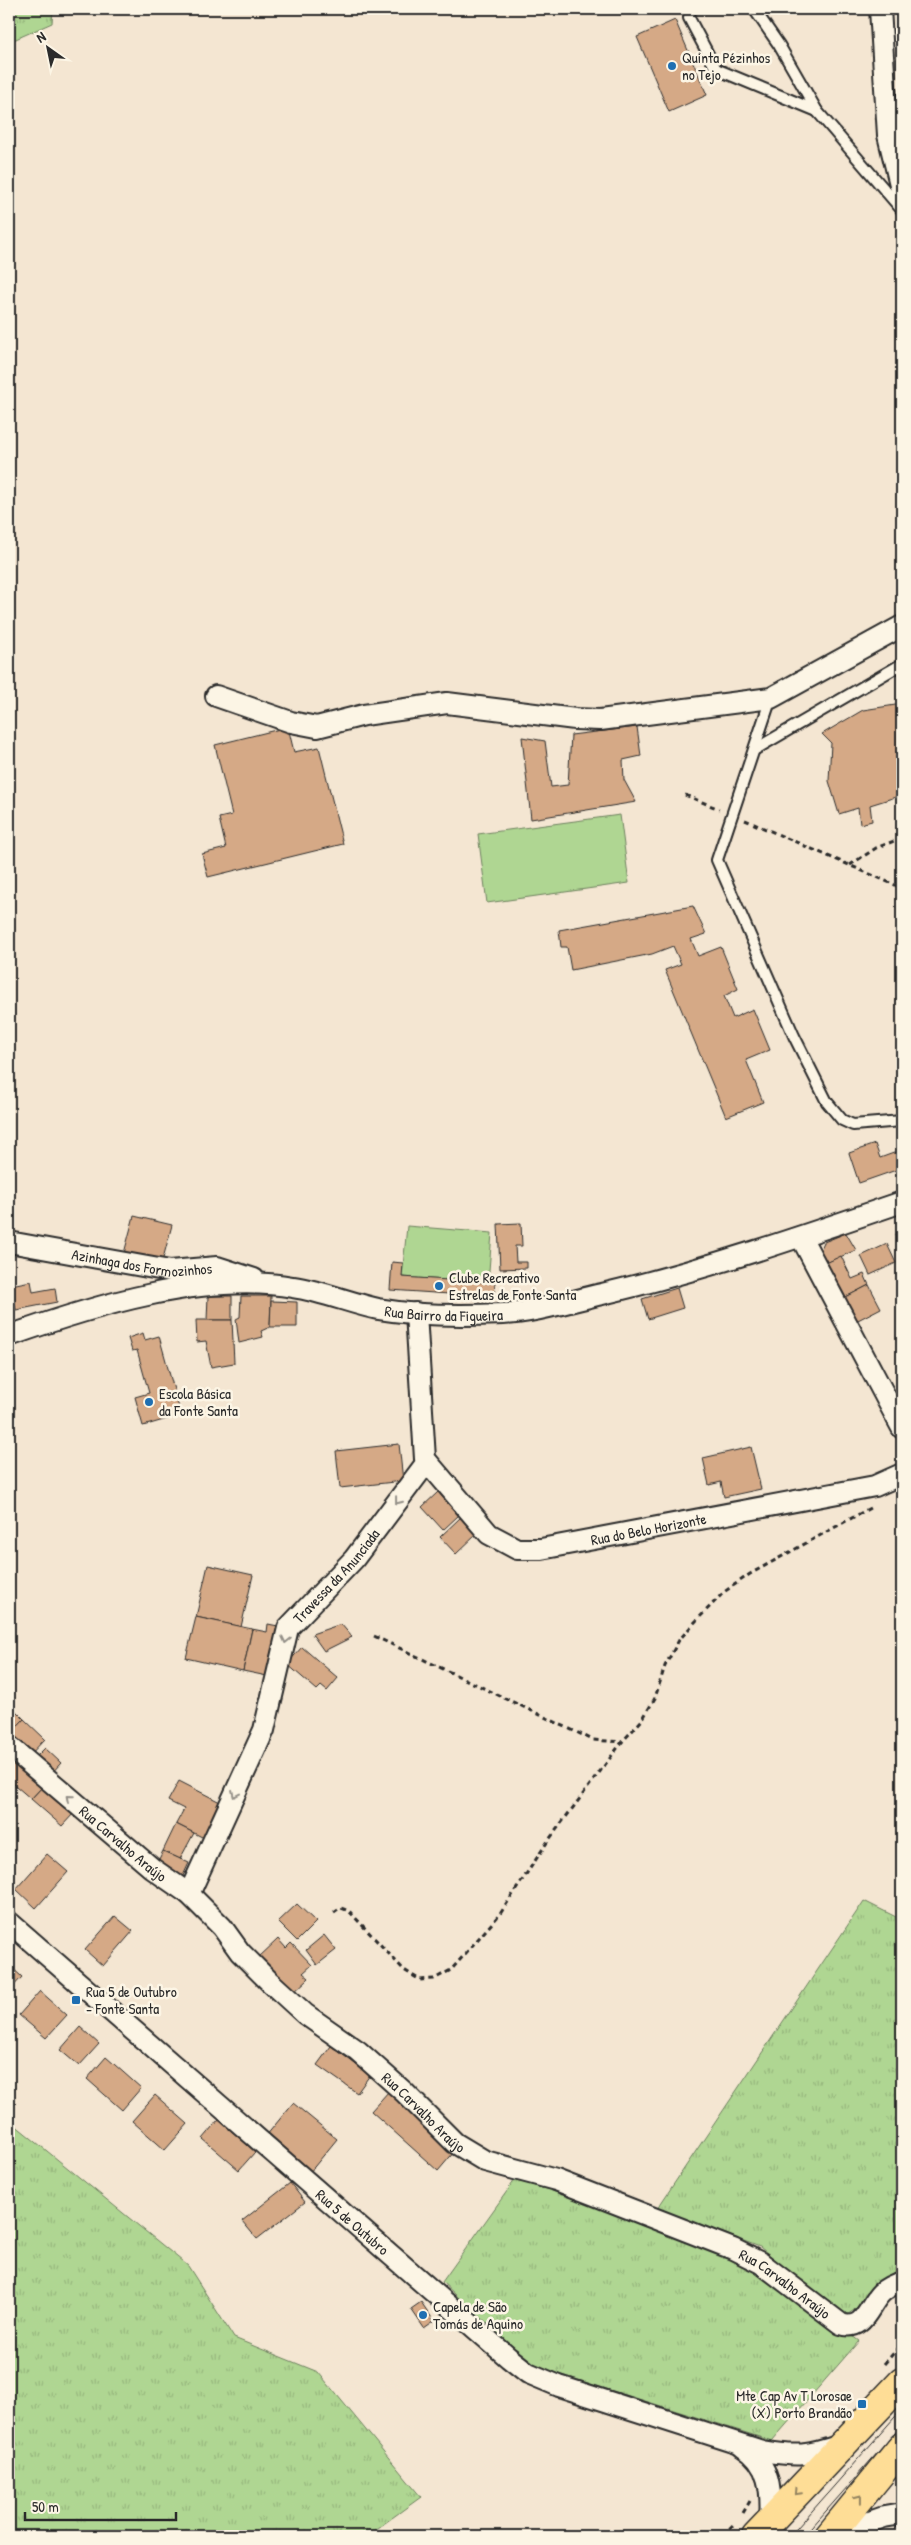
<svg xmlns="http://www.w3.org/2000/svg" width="911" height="2545" font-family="'Patrick Hand',sans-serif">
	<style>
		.grass { fill: url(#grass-tufts); stroke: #6d805e }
		.garden { fill: #afd692; stroke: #6d805e }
		.building { fill: #d5a986; stroke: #2b2b2b }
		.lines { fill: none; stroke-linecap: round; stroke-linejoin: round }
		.service-casing { stroke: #2b2b2b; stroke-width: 14 }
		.minor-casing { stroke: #2b2b2b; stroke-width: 24 }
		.primary-casing { stroke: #2b2b2b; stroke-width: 31 }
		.path { stroke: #2b2b2b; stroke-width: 3; stroke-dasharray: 5 4; stroke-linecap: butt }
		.service { stroke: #fcf5e5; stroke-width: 10 }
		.minor { stroke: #fcf5e5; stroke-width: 20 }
		.primary { stroke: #fedd96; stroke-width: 28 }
		.tram { stroke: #2b2b2b; stroke-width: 1 }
		.oneway { stroke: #949088 }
		.oneway2 { stroke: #948460 }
		.poi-dot { fill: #1f6fb2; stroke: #fcf5e5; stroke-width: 2 }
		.labels { text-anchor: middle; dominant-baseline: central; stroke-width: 5; stroke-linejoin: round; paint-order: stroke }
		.poi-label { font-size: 15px; fill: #2b2b2b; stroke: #fcf5e5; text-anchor: start }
		.street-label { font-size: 15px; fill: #2b2b2b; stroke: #fcf5e5 }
	</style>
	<defs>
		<pattern id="grass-tufts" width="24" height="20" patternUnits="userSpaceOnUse" patternTransform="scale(1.25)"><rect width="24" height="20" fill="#afd692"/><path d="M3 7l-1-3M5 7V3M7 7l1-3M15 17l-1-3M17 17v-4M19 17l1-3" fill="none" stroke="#97b87e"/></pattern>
	</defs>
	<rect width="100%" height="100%" fill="#f4e6d2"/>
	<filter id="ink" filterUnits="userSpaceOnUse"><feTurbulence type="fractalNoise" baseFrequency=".02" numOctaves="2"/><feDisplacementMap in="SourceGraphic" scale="10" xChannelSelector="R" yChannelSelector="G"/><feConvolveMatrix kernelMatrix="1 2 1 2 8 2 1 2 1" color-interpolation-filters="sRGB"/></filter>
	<g filter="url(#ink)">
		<!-- grass -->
		<g class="grass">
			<polygon points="9,9 53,9 52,23 9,42"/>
			<path d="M864,1901L902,1920V2272C880,2278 856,2314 845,2315C842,2315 839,2314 837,2313L760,2247L657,2209Z"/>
			<polygon points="9,2120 188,2266 234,2338 318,2372 421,2497 367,2536 9,2536"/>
			<polygon points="515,2180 593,2203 756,2268 859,2341 772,2441 537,2367 518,2353 442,2282"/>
		</g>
		<!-- garden -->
		<g class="garden">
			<polygon points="620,815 629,883 487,903 478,834"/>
			<polygon points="407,1226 492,1233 488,1283 402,1277"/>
		</g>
		<!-- building -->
		<g class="building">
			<polygon points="675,20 707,95 669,112 637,37"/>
			<polygon points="902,704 902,795 870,805 872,821 860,824 858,808 839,814 829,781 831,743 822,734 863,710"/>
			<polygon points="288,727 294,752 319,747 343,844 208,877 202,854 226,848 219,818 232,815 215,745"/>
			<polygon points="637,727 641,756 623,760 624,780 636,802 531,819 522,737 545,741 551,787 568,785 571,735"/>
			<polygon points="693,906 706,934 691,939 698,956 721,947 738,989 724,996 733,1018 753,1009 770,1050 746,1060 763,1102 726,1117 665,970 681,964 673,946 652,954 571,970 567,947 561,947 559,930"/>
			<polygon points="875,1144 880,1158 902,1150 902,1168 859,1183 849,1153"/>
			<polygon points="134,1216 172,1225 161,1266 123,1257"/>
			<polygon points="521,1223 522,1246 515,1246 516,1262 527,1262 527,1268 500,1269 498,1224"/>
			<polygon points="902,1232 902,1253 896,1234"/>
			<polygon points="846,1233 856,1250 824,1264 819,1253 824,1242"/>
			<polygon points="887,1244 896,1263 870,1275 861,1256"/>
			<polygon points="841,1256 852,1279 864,1274 869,1285 844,1298 824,1264"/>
			<polygon points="392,1262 403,1263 402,1277 495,1283 494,1297 390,1290"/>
			<polygon points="31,1281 33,1292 55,1288 57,1302 16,1310 11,1285"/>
			<polygon points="869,1285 881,1308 856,1321 844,1298"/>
			<polygon points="677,1288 683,1308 648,1319 642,1299"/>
			<polygon points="208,1296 232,1296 232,1320 207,1320"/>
			<polygon points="241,1296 271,1296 270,1327 261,1331 263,1337 239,1343 236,1319 240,1317"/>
			<polygon points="271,1301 297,1302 297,1327 270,1327"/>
			<polygon points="196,1320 232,1320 234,1363 211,1367 206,1341 197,1342"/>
			<polygon points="143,1333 145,1340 159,1336 181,1415 143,1426 135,1397 149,1393 137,1350 132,1351 128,1338"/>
			<polygon points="399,1444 403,1481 340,1488 336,1451"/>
			<polygon points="751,1447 761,1489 724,1497 721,1482 709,1485 703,1458"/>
			<polygon points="438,1492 459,1515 443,1530 422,1507"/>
			<polygon points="461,1517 477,1534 456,1554 440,1537"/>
			<polygon points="208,1565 253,1575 241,1627 196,1617"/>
			<polygon points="196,1617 252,1629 243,1671 186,1658"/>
			<polygon points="268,1624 278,1626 267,1676 243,1671 252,1629 267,1632"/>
			<polygon points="341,1624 352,1637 324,1651 312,1634"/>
			<polygon points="302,1647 338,1678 327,1691 321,1686 317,1690 287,1664"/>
			<polygon points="9,1704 24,1719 9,1735"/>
			<polygon points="24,1719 45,1739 27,1758 9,1740 9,1735"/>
			<polygon points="45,1748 61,1763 49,1776 33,1760"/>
			<polygon points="9,1754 44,1785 31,1799 9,1780"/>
			<polygon points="179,1781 222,1803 204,1838 176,1824 184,1809 168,1801"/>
			<polygon points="44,1785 74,1813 62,1826 31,1799"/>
			<polygon points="176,1824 194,1833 180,1859 163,1851"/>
			<polygon points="163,1851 189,1863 182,1878 156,1865"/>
			<polygon points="47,1854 68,1872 36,1908 16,1889"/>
			<polygon points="297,1904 316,1922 297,1941 278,1922"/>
			<polygon points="115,1916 133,1931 103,1966 85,1950"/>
			<polygon points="324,1935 336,1950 317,1965 306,1950"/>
			<polygon points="278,1939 286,1948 291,1943 312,1965 303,1973 309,1978 292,1994 258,1958"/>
			<polygon points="9,1965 22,1977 9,1991"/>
			<polygon points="40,1991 67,2015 46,2038 19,2015"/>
			<polygon points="80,2027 99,2044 79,2066 60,2050"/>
			<polygon points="331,2046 370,2075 357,2093 317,2065"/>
			<polygon points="106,2057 141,2088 122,2110 87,2079"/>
			<polygon points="389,2091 455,2151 438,2171 371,2111"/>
			<polygon points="155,2095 188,2124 165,2150 132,2121"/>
			<polygon points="293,2103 337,2139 310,2172 266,2136"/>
			<polygon points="219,2120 255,2152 239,2170 203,2139"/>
			<polygon points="290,2183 305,2202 257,2239 242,2221"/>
			<polygon points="421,2302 434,2321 424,2328 411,2309"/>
		</g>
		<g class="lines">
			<!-- service casing -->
			<g class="service-casing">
				<g id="service">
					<polyline points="690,9 689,18 716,69 817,111"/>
					<polyline points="754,9 779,45 817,111 902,210"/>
					<polyline points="771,698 717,860 794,1036 827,1102 842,1120 853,1125 902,1121"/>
					<polyline points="754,750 902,664"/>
				</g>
			</g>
			<!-- minor casing -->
			<g class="minor-casing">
				<g id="minor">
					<polyline points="880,9 888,135 902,193"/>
					<polyline points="216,696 291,722 317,727 364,715 447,703 575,719 600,720 771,698 902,626"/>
					<polyline points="801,1237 902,1428"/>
					<path id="s1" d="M9,1242L170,1271L217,1267L254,1279"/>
					<path id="s2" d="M416,1313L425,1459L489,1534L517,1549H541L875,1486L902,1474"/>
					<path id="s3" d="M9,1336C93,1306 204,1272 293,1287C322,1291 350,1303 378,1309C419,1316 462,1316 503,1314C534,1313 571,1301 602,1294C704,1270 803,1236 902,1202"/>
					<path id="s4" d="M9,1746L153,1869L189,1894L222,1927L240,1952L270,1982L305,2014L358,2051L404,2092L455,2143L485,2161L556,2180L733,2249L761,2263L841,2324C864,2332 868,2306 881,2293C886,2288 895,2284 902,2282"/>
					<path id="s5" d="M189,1894L264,1730L288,1628L354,1559L427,1462"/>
					<path id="s6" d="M9,1922L509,2358L528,2373L559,2386L762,2451C797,2457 808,2456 841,2445"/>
					<path d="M743,2447C770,2463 772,2492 770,2521"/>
					<polyline points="830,2536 884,2517 902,2514"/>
				</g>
			</g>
			<!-- primary casing -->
			<g class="primary-casing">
				<g id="primary">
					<polyline points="756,2536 902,2382"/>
					<polyline points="829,2536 902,2447"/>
				</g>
			</g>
			<!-- path -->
			<g class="path">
				<polyline points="685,795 719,809"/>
				<polyline points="745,820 902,888"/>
				<polyline points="850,865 876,848 902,838"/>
				<polyline points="374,1636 593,1740 622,1742"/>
				<polyline points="334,1913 341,1908 349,1911 404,1970 420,1980 434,1979 451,1970 500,1914 548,1841 622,1742 642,1720 655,1698 665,1666 679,1640 696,1621 724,1592 750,1574 870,1508"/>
				<polyline points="884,2364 902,2344"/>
				<polyline points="743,2513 750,2501"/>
				<polyline points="723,2536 735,2524"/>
			</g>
			<!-- service -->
			<use href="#service" class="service"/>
			<!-- minor -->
			<use href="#minor" class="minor"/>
			<!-- primary -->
			<use href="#primary" class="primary"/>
			<!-- tram -->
			<g class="tram">
				<polyline points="790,2536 902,2409"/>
				<polyline points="804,2536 902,2425"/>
			</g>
		</g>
		<!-- one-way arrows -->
		<defs><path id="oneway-chevron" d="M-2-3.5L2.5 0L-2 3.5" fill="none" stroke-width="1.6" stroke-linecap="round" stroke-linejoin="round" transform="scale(1.25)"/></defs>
		<g class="oneway">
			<use href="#oneway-chevron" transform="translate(398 1501) rotate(128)"/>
			<use href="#oneway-chevron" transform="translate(286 1640) rotate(103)"/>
			<use href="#oneway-chevron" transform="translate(235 1794) rotate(115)"/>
			<use href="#oneway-chevron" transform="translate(69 1798) rotate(-140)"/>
		</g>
		<g class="oneway2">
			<use href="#oneway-chevron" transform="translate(797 2492) rotate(133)"/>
			<use href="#oneway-chevron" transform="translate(859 2498) rotate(-52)"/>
		</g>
	</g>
	<!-- markers -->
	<g class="poi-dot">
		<circle cx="672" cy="66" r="5"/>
		<circle cx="439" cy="1286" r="5"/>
		<circle cx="149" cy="1402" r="5"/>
		<rect x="71" y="1995" width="10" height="10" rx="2.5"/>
		<circle cx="423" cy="2315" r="5"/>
		<rect x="857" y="2399" width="10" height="10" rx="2.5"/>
	</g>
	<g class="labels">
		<!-- poi labels -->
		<g class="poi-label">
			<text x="682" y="57">Quinta Pézinhos<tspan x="682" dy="17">no Tejo</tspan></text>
			<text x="449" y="1277">Clube Recreativo<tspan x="449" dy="17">Estrelas de Fonte Santa</tspan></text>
			<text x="159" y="1393">Escola Básica<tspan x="159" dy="17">da Fonte Santa</tspan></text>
			<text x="86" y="1991">Rua 5 de Outubro<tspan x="86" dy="17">- Fonte Santa</tspan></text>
			<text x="433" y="2306">Capela de São<tspan x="433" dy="17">Tomás de Aquino</tspan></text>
			<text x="852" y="2395" text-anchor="end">Mte Cap Av T Lorosae<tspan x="852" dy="17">(X) Porto Brandão</tspan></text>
		</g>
		<!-- street labels -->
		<g class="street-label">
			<text stroke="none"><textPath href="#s1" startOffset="135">Azinhaga dos Formozinhos</textPath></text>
			<text stroke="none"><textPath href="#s3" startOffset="445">Rua Bairro da Figueira</textPath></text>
			<text stroke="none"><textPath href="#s2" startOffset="410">Rua do Belo Horizonte</textPath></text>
			<text stroke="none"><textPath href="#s5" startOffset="356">Travessa da Anunciada</textPath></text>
			<text stroke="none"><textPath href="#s4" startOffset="150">Rua Carvalho Araújo</textPath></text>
			<text stroke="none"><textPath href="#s4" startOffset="555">Rua Carvalho Araújo</textPath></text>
			<text stroke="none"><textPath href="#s6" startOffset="456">Rua 5 de Outubro</textPath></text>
			<text stroke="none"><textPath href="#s4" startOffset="960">Rua Carvalho Araújo</textPath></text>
		</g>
	</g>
	<!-- margin -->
	<rect width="911" height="2545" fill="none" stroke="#fcf5e5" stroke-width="30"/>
	<rect x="15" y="15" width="881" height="2515" fill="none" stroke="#2b2b2b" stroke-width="2" filter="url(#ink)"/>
	<!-- north arrow -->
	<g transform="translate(48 48) rotate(327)" stroke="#fcf5e5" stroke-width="4" paint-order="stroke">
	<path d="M0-4L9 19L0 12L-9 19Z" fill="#2b2b2b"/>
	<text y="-8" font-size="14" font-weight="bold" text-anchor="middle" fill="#2b2b2b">N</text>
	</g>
	<!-- scale -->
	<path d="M25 2512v8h151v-8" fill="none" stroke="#2b2b2b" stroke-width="2.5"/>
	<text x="32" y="2512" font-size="15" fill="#2b2b2b" stroke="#fcf5e5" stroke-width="4" paint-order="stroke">50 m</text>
</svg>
